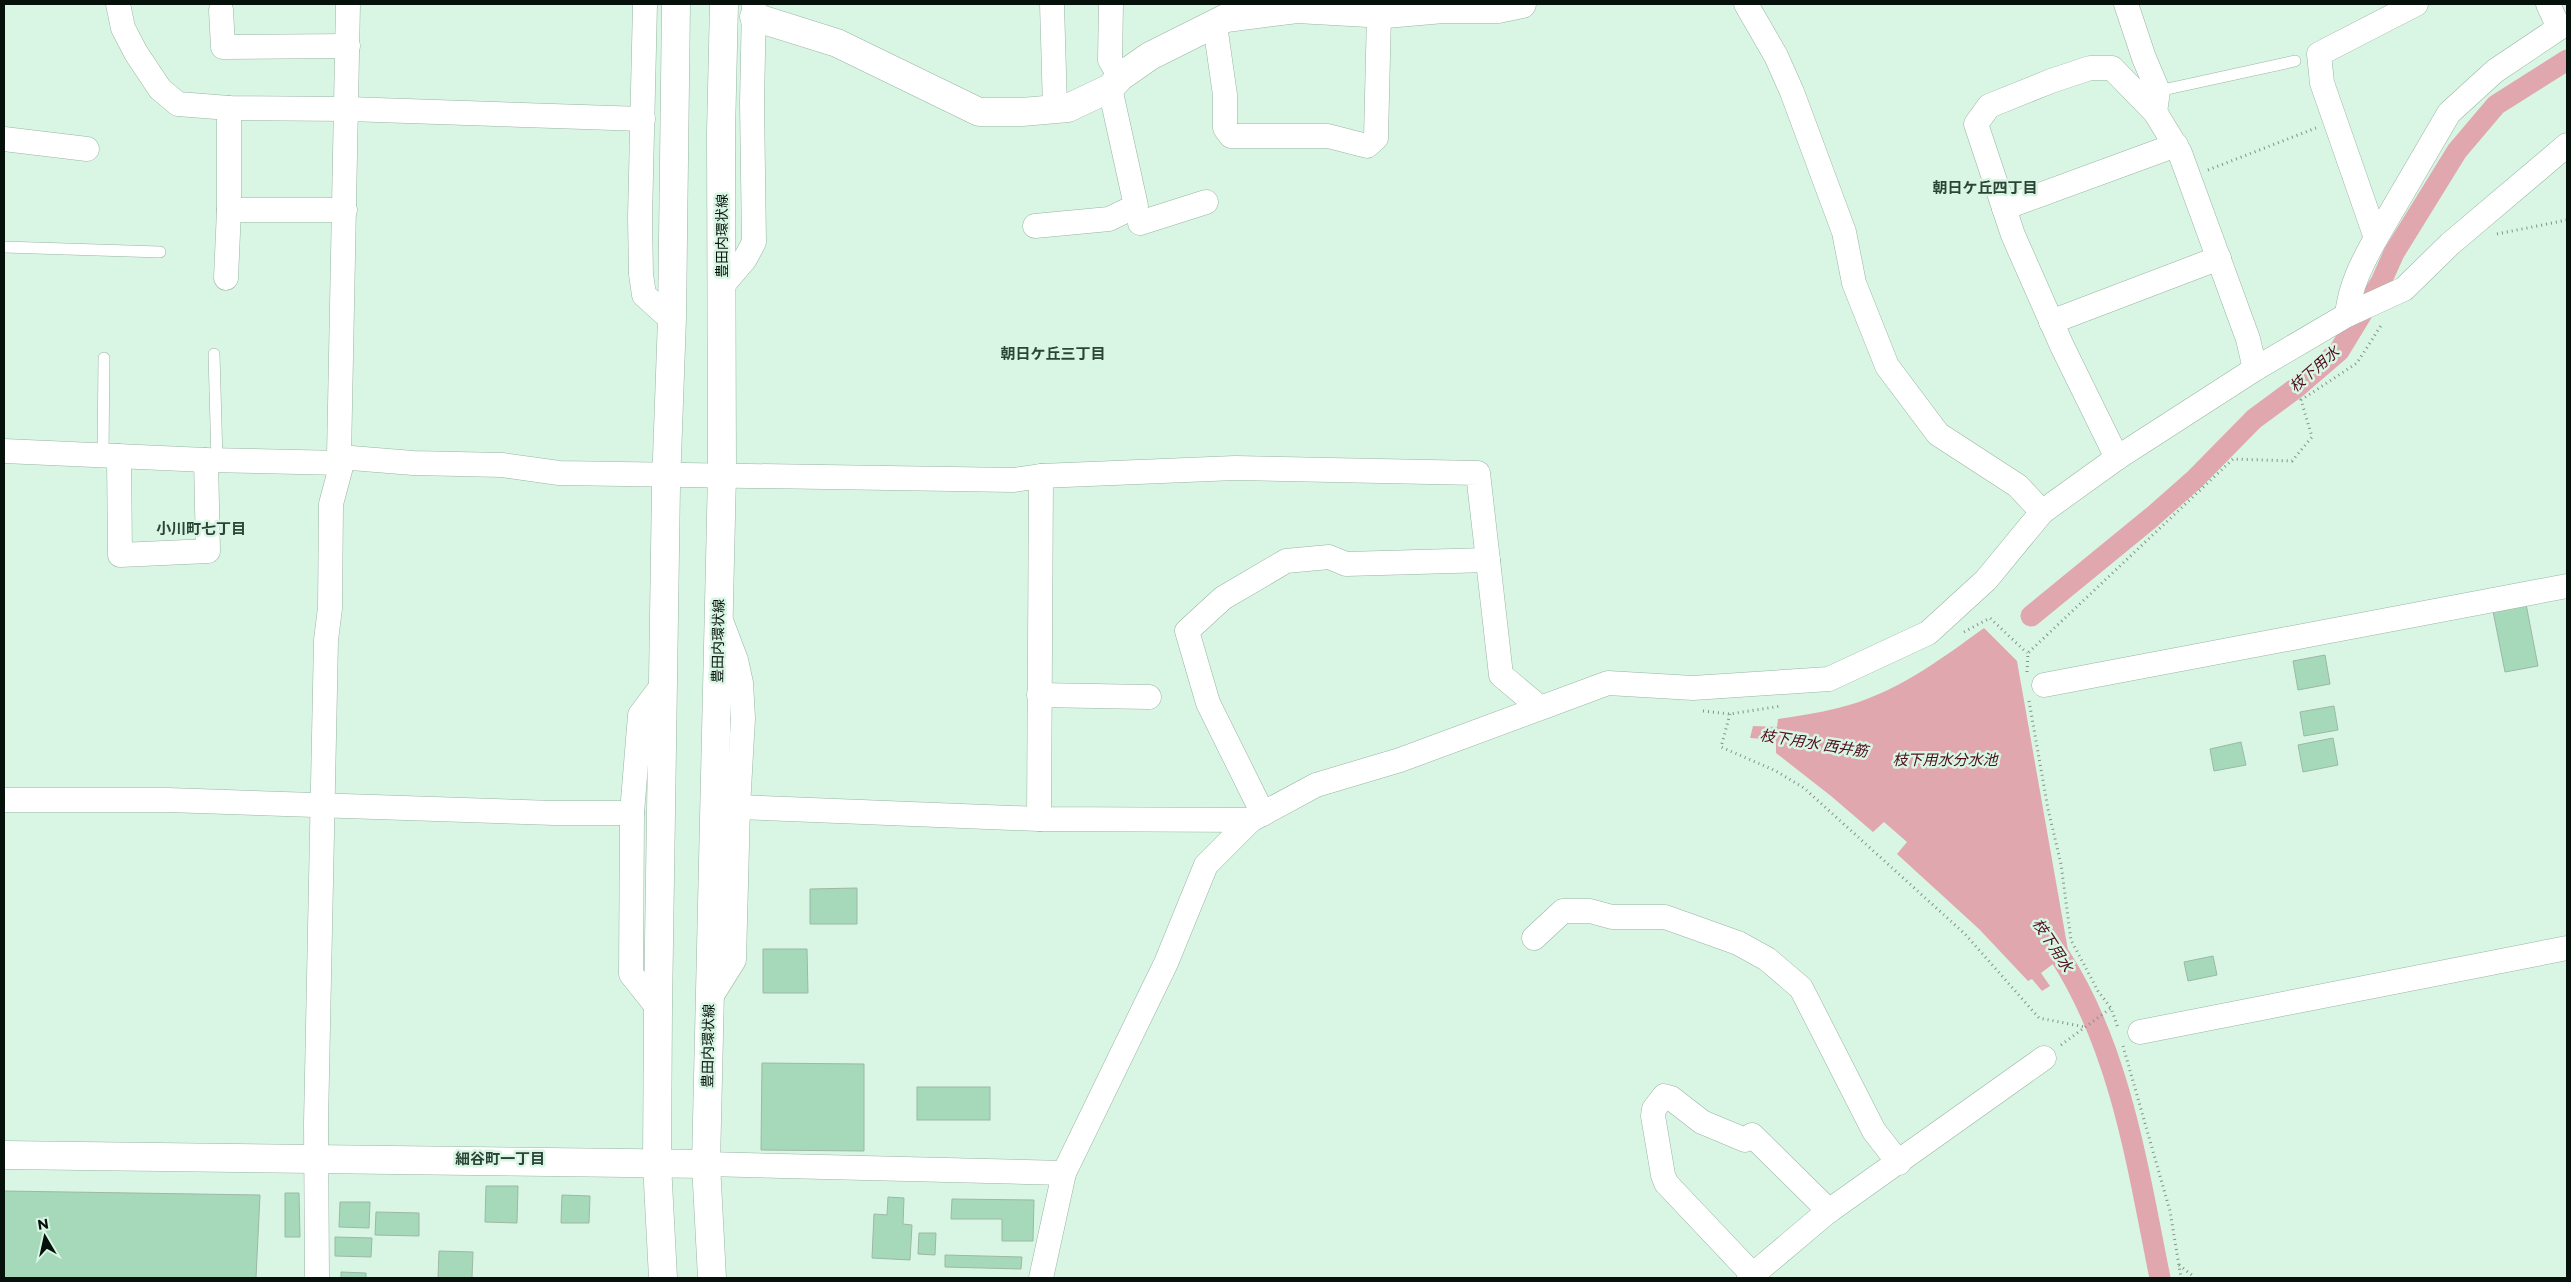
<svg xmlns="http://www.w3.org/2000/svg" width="2571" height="1282" font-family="Montserrat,'Noto Sans JP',sans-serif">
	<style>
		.water { fill: #e0a7af }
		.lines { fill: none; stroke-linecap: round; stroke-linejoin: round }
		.canal { stroke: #e0a7af; stroke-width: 21 }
		.building { fill: #a5d9ba; stroke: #9cb8a7 }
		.service-casing { stroke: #99b4a4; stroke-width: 12 }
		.minor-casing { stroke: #99b4a4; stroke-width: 25 }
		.tertiary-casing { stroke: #99b4a4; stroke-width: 29 }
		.path { stroke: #7f9487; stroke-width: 3; stroke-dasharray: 1 4; stroke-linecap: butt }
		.service { stroke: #fff; stroke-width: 11 }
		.minor { stroke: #fff; stroke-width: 24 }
		.tertiary { stroke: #fff; stroke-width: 28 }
		.labels { text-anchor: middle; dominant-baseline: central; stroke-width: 5; stroke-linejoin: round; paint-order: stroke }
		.street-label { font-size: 14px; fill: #07110c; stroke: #d9f6e4 }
		.neighbourhood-label { font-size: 15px; font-weight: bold; fill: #2b4436; stroke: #d9f6e4 }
		.water-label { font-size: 15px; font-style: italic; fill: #500d20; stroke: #d9f6e4 }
	</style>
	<rect width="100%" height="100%" fill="#d9f6e4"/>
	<!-- water -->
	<path class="water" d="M1984,628L2017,661L2068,950L2066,952L2082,975L2070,985L2053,964L2041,973L2050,986L2042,991L2032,979L2028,981L1979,929L1897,854L1907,842L1884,822L1873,832L1831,796L1776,753V740L1750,738L1753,726L1777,727L1778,719C1798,716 1818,713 1838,708C1893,695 1940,660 1984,628Z"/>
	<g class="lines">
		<!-- canal -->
		<g class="canal">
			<polyline points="2031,616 2152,517 2195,479 2254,419 2296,388 2339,351 2381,282 2394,253 2457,151 2496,105 2567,60"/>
			<path d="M2060,956C2121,1051 2138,1169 2160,1278"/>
		</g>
	</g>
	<!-- building -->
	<g class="building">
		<polygon points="2526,604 2538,666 2505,672 2493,611"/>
		<polygon points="2325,655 2330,684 2298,690 2293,661"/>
		<polygon points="2334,706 2338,730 2304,736 2300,712"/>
		<polygon points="2333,738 2338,765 2303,772 2298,745"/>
		<polygon points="2241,742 2246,765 2214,771 2210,749"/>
		<polygon points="857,888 857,924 810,924 810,889"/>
		<polygon points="763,949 807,949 808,993 763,993"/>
		<polygon points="2213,956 2217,975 2188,981 2184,962"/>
		<polygon points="762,1063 864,1064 864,1151 761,1150"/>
		<rect x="917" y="1087" width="73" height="33"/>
		<polygon points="486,1186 518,1186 517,1223 485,1222"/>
		<polygon points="4,1191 260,1195 256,1278 4,1278"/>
		<polygon points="285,1193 299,1193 300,1237 285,1237"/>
		<polygon points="562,1195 590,1196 589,1223 561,1223"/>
		<polygon points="888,1197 904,1198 903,1224 912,1225 910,1260 872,1258 874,1214 887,1215"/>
		<polygon points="952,1199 1034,1200 1033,1241 1002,1241 1002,1219 951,1219"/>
		<polygon points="340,1202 370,1202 369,1228 339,1227"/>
		<polygon points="376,1212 419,1213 419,1236 375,1235"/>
		<polygon points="919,1233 936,1233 935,1255 918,1254"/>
		<polygon points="335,1237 372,1238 371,1257 335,1256"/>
		<polygon points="439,1251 473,1252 472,1278 438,1278"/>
		<polygon points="945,1255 1022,1257 1021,1269 945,1267"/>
		<polygon points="341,1272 366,1273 366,1278 341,1278"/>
	</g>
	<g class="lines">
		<!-- service casing -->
		<g class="service-casing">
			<g id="service">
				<polyline points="2158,91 2295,61"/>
				<polyline points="4,247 160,252"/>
				<polyline points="214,354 217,460"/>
				<polyline points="103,455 104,358"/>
			</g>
		</g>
		<!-- minor casing -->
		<g class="minor-casing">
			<g id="minor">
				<polyline points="118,4 123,28 136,53 160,89 178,104 229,108 348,109 643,119"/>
				<polyline points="645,4 640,218 641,274 644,295 664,313 672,318"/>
				<polyline points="1052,4 1055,108"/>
				<polyline points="1111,4 1110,60 1120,77"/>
				<polyline points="1746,4 1776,56 1792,92 1844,232 1854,283 1887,366 1938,434 2018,486 2042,512"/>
				<polyline points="2126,4 2144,58 2158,91 2155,112"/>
				<polyline points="2416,4 2319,54 2322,83 2376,238 2449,113 2495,71 2559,28 2548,4"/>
				<polyline points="221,10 223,47 348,46"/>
				<polyline points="1215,25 1225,95 1225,128 1231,136 1328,136 1367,146 1376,138 1379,14"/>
				<polyline points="229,108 229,210 345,210"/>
				<polyline points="4,139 87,149"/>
				<polyline points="2004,208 2176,145"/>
				<polyline points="1140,223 1206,202"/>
				<polyline points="1035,226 1109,219 1136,206 1110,88"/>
				<polyline points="226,278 229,210"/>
				<polyline points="722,286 745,259 754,242 752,103 754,4"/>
				<path d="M2347,315C2350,286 2362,263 2376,238"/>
				<polyline points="2051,322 2219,258"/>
				<polyline points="4,451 206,460 342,463"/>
				<polyline points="119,456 120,555 208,551 206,460"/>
				<polyline points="339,457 413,463 502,465 559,473 1014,480 1041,476 1235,468 1478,473 1501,675 1539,707"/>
				<polyline points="2117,458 2062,346 2013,235 1976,124 1989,106 2051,81 2090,68 2112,68 2155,112 2180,153 2248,339 2255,369"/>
				<polyline points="342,463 339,457 348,4"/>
				<polyline points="2044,685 2567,586"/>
				<polyline points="1039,695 1149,697"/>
				<polyline points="4,800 168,800 554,813 632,813"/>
				<polyline points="738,807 1039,819 1251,820"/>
				<polyline points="1263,814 1208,703 1187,631 1223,598 1286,561 1329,557 1346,564 1488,560"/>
				<polyline points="1039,819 1041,476"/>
				<polyline points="1534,938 1563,911 1590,911 1612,917 1665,917 1738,943 1767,959 1801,988 1874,1131 1899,1163"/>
				<polyline points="709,1000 734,960 738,807 743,718 741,683 736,660 720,618"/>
				<polyline points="658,1008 631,974 632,813 640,715 664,683"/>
				<polyline points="2140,1032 2567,948"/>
				<polyline points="706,1164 1064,1173"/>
				<polyline points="1752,1274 1666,1183 1663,1175 1653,1116 1654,1109 1664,1096 1671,1098 1702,1122 1745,1140 1752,1135 1829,1211"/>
				<polyline points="317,1278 316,1123 326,640 330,608 331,504 342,463"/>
				<polyline points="1041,1278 1064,1173 1166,963 1206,865 1251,820 1316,785 1400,760 1608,683 1693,688 1829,679 1928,633 1986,580 2042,512 2117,458 2255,369 2347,315 2404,289 2450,244 2567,145"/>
				<polyline points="1749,1278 1826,1213 2044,1058"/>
			</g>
		</g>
		<!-- tertiary casing -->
		<g class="tertiary-casing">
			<g id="tertiary">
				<polyline points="754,17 837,43 979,112 1022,112 1068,108 1110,88 1120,77 1150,56 1226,18 1297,9 1386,14 1443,9 1498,9 1522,4"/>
				<polyline points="4,1155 706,1164"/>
				<polyline points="663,1278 657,1164 658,1008 666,486 672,318 676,4"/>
				<polyline points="712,1278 706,1164 722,474 721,133 724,4"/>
			</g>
		</g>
		<!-- path -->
		<g class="path">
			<polyline points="2208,170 2316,128"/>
			<polyline points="2497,234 2567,220"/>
			<polyline points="1964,632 1990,618 2027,653"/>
			<polyline points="2027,672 2028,653 2233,459 2292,461 2312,437 2301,400 2357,363 2382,324"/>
			<polyline points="2029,701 2048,809 2061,864 2071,940 2098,991 2111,1008 2118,1028"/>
			<polyline points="1703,711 1730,714 1781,706"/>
			<polyline points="1730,714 1721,747 1776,771 1804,788 1965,934 2039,1018 2085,1027"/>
			<polyline points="2061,1045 2111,1008"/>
			<polyline points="2123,1046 2170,1211 2181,1278"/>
			<polyline points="2179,1265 2192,1275 2192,1278"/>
		</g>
		<!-- service -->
		<use href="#service" class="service"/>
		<!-- minor -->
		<use href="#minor" class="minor"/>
		<!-- tertiary -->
		<use href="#tertiary" class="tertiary"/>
	</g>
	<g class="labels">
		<!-- street labels -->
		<g class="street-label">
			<text transform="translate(722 236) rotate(-90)">豊田内環状線</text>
			<text transform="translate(718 641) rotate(-89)">豊田内環状線</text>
			<text transform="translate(708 1046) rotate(-89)">豊田内環状線</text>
		</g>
		<!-- neighbourhood labels -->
		<g class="neighbourhood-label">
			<text x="1985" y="187">朝日ケ丘四丁目</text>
			<text x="1053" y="353">朝日ケ丘三丁目</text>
			<text x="201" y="528">小川町七丁目</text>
			<text x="500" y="1158">細谷町一丁目</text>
		</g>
		<!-- water labels -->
		<g class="water-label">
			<text transform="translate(2314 369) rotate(-41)">枝下用水</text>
			<text transform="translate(1814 743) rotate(9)">枝下用水 西井筋</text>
			<text x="1945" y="759">枝下用水分水池</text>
			<text transform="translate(2053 945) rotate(57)">枝下用水</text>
		</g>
	</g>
	<!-- border -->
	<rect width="2571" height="1282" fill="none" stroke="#07110c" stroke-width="10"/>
	<!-- north arrow -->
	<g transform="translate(45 1237) rotate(351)" stroke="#d9f6e4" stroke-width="4" paint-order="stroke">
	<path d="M0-4L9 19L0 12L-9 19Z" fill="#07110c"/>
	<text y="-8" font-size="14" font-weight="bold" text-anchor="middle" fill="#07110c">N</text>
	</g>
</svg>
